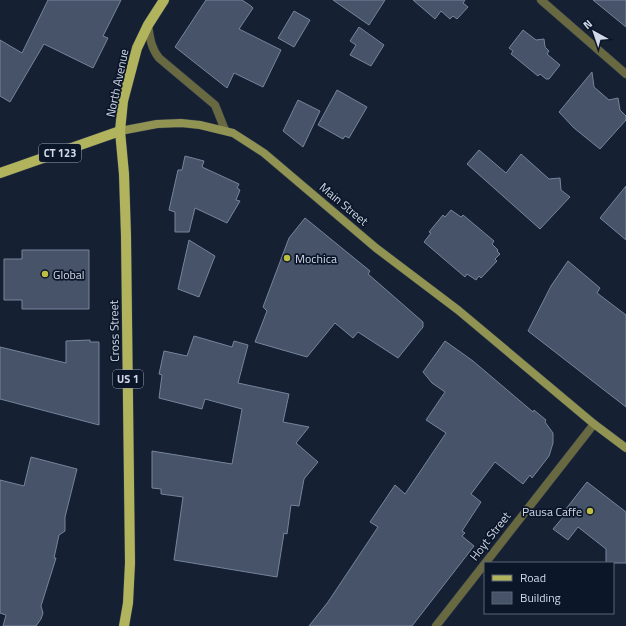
<svg xmlns="http://www.w3.org/2000/svg" width="626" height="626" font-family="'Titillium Web',sans-serif">
	<style>
		.building { fill: #465369; stroke: #76849c }
		.lines { fill: none; stroke-linecap: round; stroke-linejoin: round }
		.street-casing { stroke: #2f3a4c; stroke-width: 9 }
		.secondary-casing { stroke: #2f3a4c; stroke-width: 9 }
		.primary-casing { stroke: #2f3a4c; stroke-width: 11 }
		.street { stroke: #686941; stroke-width: 8 }
		.secondary { stroke: #919352; stroke-width: 8 }
		.primary { stroke: #b1b45d; stroke-width: 10 }
		.poi-dot { fill: #bdbf43; stroke: #0c1629; stroke-width: 1.5 }
		.labels { text-anchor: middle; dominant-baseline: central; stroke-width: 3.5; stroke-linejoin: round; paint-order: stroke }
		.shield { fill: #0c1629; stroke: #969eae; stroke-width: 1 }
		.shield-label { font-size: 11px; font-weight: bold; fill: #d1d9e7 }
		.street-label { font-size: 12px; fill: #d1d9e7; stroke: #0c1629 }
		.poi-label { font-size: 12px; fill: #d1d9e7; stroke: #0c1629; text-anchor: start }
	</style>
	<rect width="100%" height="100%" fill="#152033"/>
	<!-- building -->
	<g class="building">
		<polygon points="48,0 121,0 103,36 108,38 93,68 44,44 10,102 0,96 0,40 22,53"/>
		<polygon points="206,0 242,0 251,6 253,8 239,29 281,50 263,87 234,73 227,88 175,47"/>
		<polygon points="333,0 385,0 369,25"/>
		<polygon points="413,0 465,0 463,3 468,7 457,19 453,16 450,19 441,11 435,19"/>
		<polygon points="593,0 626,0 626,27"/>
		<polygon points="294,11 310,20 294,47 278,38"/>
		<polygon points="359,27 384,45 371,66 350,55 356,45 350,41"/>
		<polygon points="523,30 536,40 544,39 545,47 549,51 547,54 560,65 549,79 546,79 540,74 538,76 511,54 513,51 509,48"/>
		<polygon points="592,72 594,87 609,100 618,98 620,110 626,116 626,120 600,149 574,128 559,112"/>
		<polygon points="337,90 367,107 349,138 345,136 343,139 318,125"/>
		<polygon points="298,100 320,111 303,147 283,131"/>
		<polygon points="479,150 506,173 521,154 549,179 560,178 561,190 570,197 540,229 467,164"/>
		<polygon points="185,156 204,161 202,167 239,184 237,188 240,190 236,200 240,201 227,223 195,208 189,232 175,232 175,212 169,210 178,170 182,170"/>
		<polygon points="626,186 626,240 600,218"/>
		<polygon points="451,210 461,217 463,215 494,241 492,244 498,250 497,251 500,254 495,259 497,261 481,278 479,276 476,280 467,274 465,277 424,242 431,233 429,232 443,215 445,217"/>
		<polygon points="305,218 370,271 368,274 423,322 423,327 398,358 358,332 353,338 335,323 307,357 255,342 267,311 263,307 289,238"/>
		<polygon points="189,240 215,256 199,297 178,289"/>
		<polygon points="22,250 89,250 89,309 22,309 22,300 4,300 4,259 22,259"/>
		<polygon points="568,261 600,288 597,293 626,315 626,407 528,331 551,286"/>
		<polygon points="194,336 232,347 234,341 248,345 238,383 289,394 283,422 309,427 296,443 318,462 304,479 299,506 291,505 287,534 284,533 277,577 174,560 183,497 161,494 161,489 152,488 152,451 232,464 242,409 205,399 202,409 159,398 162,375 159,374 164,351 187,356"/>
		<polygon points="90,340 90,342 99,342 99,425 0,399 0,347 66,363 66,341"/>
		<polygon points="445,341 473,361 533,412 534,410 546,420 545,422 553,433 553,443 549,456 532,478 530,475 523,484 495,462 471,494 481,502 462,531 465,533 462,536 474,546 412,626 309,626 328,602 378,527 370,522 395,485 405,494 446,433 426,420 445,392 432,383 423,372"/>
		<polygon points="31,457 77,469 65,517 65,531 59,535 54,558 56,558 41,606 43,613 41,619 36,626 3,626 6,615 0,613 0,480 24,486"/>
		<polygon points="587,482 626,512 626,563 606,563 606,549 578,527 568,540 553,529 564,516 562,514"/>
	</g>
	<g class="lines">
		<!-- street casing -->
		<g class="street-casing">
			<g id="street">
				<polyline points="541,0 626,74"/>
				<path d="M148,25C150,38 151,48 159,58L215,105L225,130"/>
				<polyline points="436,626 594,424"/>
			</g>
		</g>
		<!-- secondary casing -->
		<g class="secondary-casing">
			<polyline id="secondary" points="120,131 157,124 181,123 200,125 233,133 264,153 376,248 458,310 594,424 626,448"/>
		</g>
		<!-- primary casing -->
		<g class="primary-casing">
			<g id="primary">
				<polyline points="0,173 120,131"/>
				<polyline points="124,626 128,603 130,563 126,236 124,174 120,131 123,101 137,48 148,25 164,0"/>
			</g>
		</g>
		<!-- street -->
		<use href="#street" class="street"/>
		<!-- secondary -->
		<use href="#secondary" class="secondary"/>
		<!-- primary -->
		<use href="#primary" class="primary"/>
	</g>
	<!-- markers -->
	<g class="poi-dot">
		<circle cx="287" cy="258" r="4"/>
		<circle cx="45" cy="274" r="4"/>
		<circle cx="590" cy="511" r="4"/>
	</g>
	<g class="labels">
		<!-- shield labels -->
		<g class="shield">
			<rect x="39" y="144" width="42" height="18" rx="3"/>
			<rect x="113" y="370" width="30" height="18" rx="3"/>
		</g>
		<g class="shield-label">
			<text x="60" y="153">CT 123</text>
			<text x="128" y="379">US 1</text>
		</g>
		<!-- street labels -->
		<g class="street-label">
			<text transform="translate(117 83) rotate(-78)">North Avenue</text>
			<text transform="translate(344 204) rotate(40)">Main Street</text>
			<text transform="translate(114 331) rotate(-91)">Cross Street</text>
			<text transform="translate(490 536) rotate(-52)">Hoyt Street</text>
		</g>
		<!-- poi labels -->
		<g class="poi-label">
			<text x="295" y="258">Mochica</text>
			<text x="53" y="274">Global</text>
			<text x="582" y="511" text-anchor="end">Pausa Caffe</text>
		</g>
	</g>
	<!-- legend -->
	<rect x="484" y="562" width="130" height="52" fill="#0c1629" stroke="#5b6475"/>
	<rect x="492" y="575" width="20" height="6" fill="#b1b45d" stroke="#5b6475"/>
	<text x="520" y="582" font-size="12" fill="#d1d9e7">Road</text>
	<rect x="492" y="592" width="20" height="12" fill="#465369" stroke="#5b6475"/>
	<text x="520" y="602" font-size="12" fill="#d1d9e7">Building</text>
	<!-- north arrow -->
	<g transform="translate(594 32) rotate(320)" stroke="#0c1629" stroke-width="3" paint-order="stroke">
	<path d="M0-3L7 15L0 10L-7 15Z" fill="#d1d9e7"/>
	<text y="-6" font-size="11" font-weight="bold" text-anchor="middle" fill="#d1d9e7">N</text>
	</g>
</svg>
